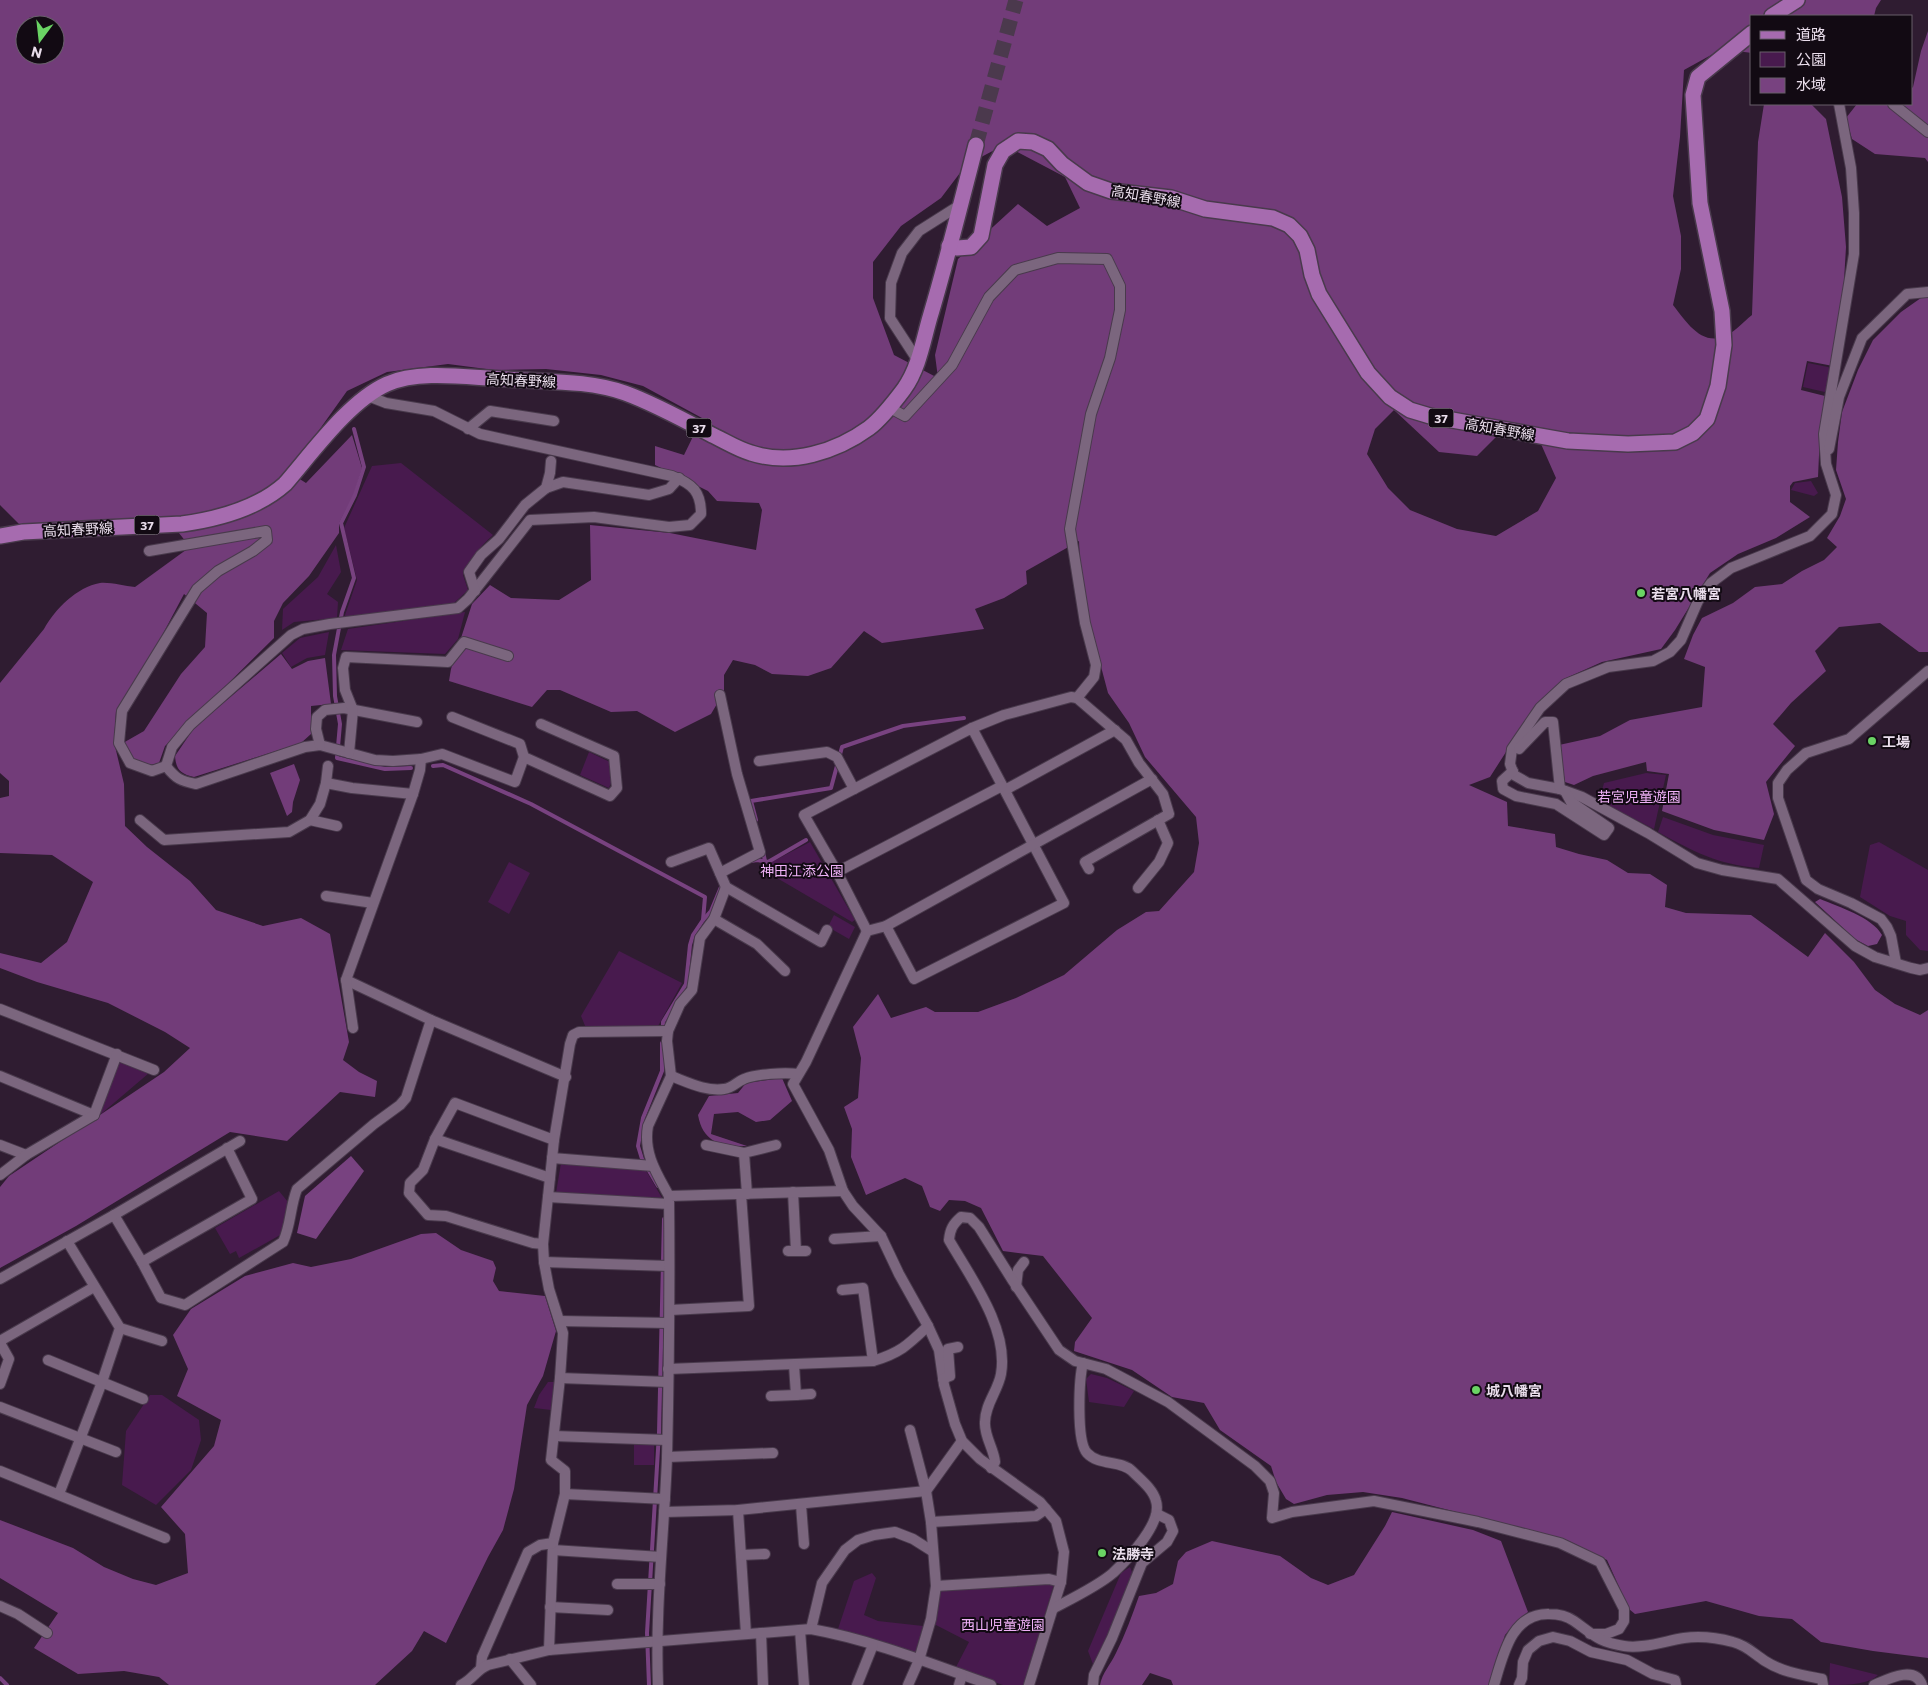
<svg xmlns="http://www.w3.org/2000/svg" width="1928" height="1685" font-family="Commissioner,'Noto Sans JP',sans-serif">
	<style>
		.green { fill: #481a4e }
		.forest { fill: #723c79; fill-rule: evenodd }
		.water { fill: #784280 }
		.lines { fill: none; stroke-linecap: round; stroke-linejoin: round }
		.stream { stroke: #784280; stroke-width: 4 }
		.primary-tunnel { stroke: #4b394d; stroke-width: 15; stroke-dasharray: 15 8; stroke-linecap: butt }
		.minor-casing { stroke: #493a4c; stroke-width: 12 }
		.primary-casing { stroke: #493a4c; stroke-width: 18 }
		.minor { stroke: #7b667e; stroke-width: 10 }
		.primary { stroke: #a66baf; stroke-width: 15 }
		.poi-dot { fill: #6ad364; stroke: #120a13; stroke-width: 2 }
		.labels { text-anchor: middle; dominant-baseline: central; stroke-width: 4; stroke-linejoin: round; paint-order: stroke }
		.shield { fill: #120a13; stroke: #a99eab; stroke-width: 1 }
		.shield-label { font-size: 12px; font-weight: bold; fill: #eadeec }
		.street-label { font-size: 14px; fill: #eadeec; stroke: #120a13 }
		.poi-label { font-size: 14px; font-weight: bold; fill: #eadeec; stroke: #120a13; text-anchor: start }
		.park-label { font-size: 14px; fill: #efb1f7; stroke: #120a13 }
	</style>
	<rect width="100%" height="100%" fill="#2f1c31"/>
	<!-- green -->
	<g class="green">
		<polygon points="1808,363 1833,368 1829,393 1803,387"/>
		<path d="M401,463L493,535C480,547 469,559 463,575L468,590L454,603L344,618L357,580L344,528L372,466Z"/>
		<polygon points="1811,481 1818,493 1814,496 1791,490 1795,483"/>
		<polygon points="336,545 341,572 327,594 338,602 337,618 294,622 282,630 283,609 318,577"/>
		<polygon points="465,612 458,639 445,654 341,650 348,629"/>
		<polygon points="329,632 325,655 307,658 291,667 282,653 300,638"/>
		<polygon points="589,752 610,762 612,780 609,788 580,775"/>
		<polygon points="1646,773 1666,775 1654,829 1599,801 1604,783"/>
		<path d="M1663,817L1713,835L1764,845L1759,868C1716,864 1695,852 1658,832Z"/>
		<polygon points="810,842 855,920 852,922 760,868"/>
		<polygon points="1879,842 1928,870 1928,951 1920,950 1906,935 1906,921 1890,916 1860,897 1870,845"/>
		<polygon points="509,862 530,873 509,914 488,902"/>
		<polygon points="834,915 855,927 849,939 828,927"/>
		<polygon points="619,951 682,983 658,1026 586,1028 581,1016"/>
		<polygon points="119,1061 149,1073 101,1114 98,1113"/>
		<polygon points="561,1163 645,1169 662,1198 556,1193"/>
		<polygon points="279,1191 288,1202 282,1234 239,1258 236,1251 230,1254 215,1228"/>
		<polygon points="1091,1374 1107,1378 1134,1391 1124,1407 1089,1402 1086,1379"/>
		<polygon points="548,1382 555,1382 551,1410 534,1408 539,1395"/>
		<polygon points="150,1395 162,1395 199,1420 201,1440 191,1470 156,1505 122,1485 126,1431"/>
		<polygon points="634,1442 649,1443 654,1445 654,1465 634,1465"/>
		<polygon points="1130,1567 1132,1572 1127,1590 1094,1667 1088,1651 1121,1573"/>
		<polygon points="872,1573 876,1578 864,1615 878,1621 923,1626 915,1655 866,1637 838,1629 854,1581"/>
		<polygon points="1054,1584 1024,1685 1003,1685 955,1669 969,1642 934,1624 941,1589"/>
		<path d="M1830,1663L1878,1675C1868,1685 1845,1685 1829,1685Z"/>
	</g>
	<!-- forest -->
	<g class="forest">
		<path d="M0,0H1881L1876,8L1874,16H1752V53L1722,49L1684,70L1680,137L1673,196L1681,236V269L1673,305C1685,320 1700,345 1723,337C1733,334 1743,322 1752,315L1758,142L1764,104H1811L1826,119L1842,197L1846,247L1843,298L1833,366L1807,361L1801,390L1825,396L1820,433L1818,477L1793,482L1790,486V502L1810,517L1776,538L1738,554L1710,573L1675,630L1661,649L1602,662L1564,679L1536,705L1490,777L1469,785L1507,802L1508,826L1555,834L1556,847L1579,854L1607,860L1628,873L1650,874L1667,885L1665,907L1686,913L1751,915L1808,957L1825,933L1854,962L1875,990L1895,1004L1920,1015L1928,1010V1658L1873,1651L1821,1642L1792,1619L1759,1616L1706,1601L1635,1614L1629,1609L1607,1560L1569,1541L1402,1498L1363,1492L1327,1495L1294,1504L1286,1499L1276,1482L1271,1466L1220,1430L1204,1403L1172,1397L1132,1370L1074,1351L1075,1342L1092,1318L1043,1256L1003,1251L981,1208L965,1201L949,1200L940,1211L930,1207L922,1186L905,1178L866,1195L851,1157L852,1129L844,1107L858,1098L861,1058L853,1027L878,994L891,1018L926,1007L935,1012H978L1016,998L1064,975L1117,930L1146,912L1159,911L1194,872L1199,843L1196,817L1145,757L1129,723L1108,693L1090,625L1080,563L1079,541L1026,571L1027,584L1004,598L975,609L984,629L882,643L864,631L831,668L808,676L772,674L755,665L733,660L724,675V692L711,714L675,732L637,711L611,712L560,690H547L532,707L449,681L451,669L472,604L490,585L511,598L559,600L591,580L590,525L670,533L756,550L762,510L759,503L717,501L708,491L655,465V446L684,455L702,418L643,386L601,375L546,369L494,370L448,364L387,372L347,391L302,454L287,471L306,483L352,435L362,468L354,494L339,523V533L309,576L283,603L274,621V638L165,746L159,763L150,765L132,760L123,743L144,731L181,674L205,647L207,613L184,594L157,645L116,711L114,742L124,784L125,826L147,847L190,881L216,910L263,926L301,918L330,934L349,1042L343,1060L359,1072L377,1081L375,1097L340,1092L287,1141L230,1132L76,1226L0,1268V1187L9,1176L164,1072L190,1048L165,1032L108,1003L37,982L0,968V953L41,963L67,942L93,882L52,855L0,853V798L9,796V781L0,773V683L44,629C55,609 77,587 100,583C110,582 124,586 135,587L190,547L175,528L22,527L0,505ZM25,25H55V55H25ZM1004,145L1065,177L1080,208L1047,226L1018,204L958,259L935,355L938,378L894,355L873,298V262L901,226L941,198L966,165ZM1394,410L1439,452L1477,456L1507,426L1541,444L1556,478L1538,511L1496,536L1457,529L1410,510L1388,488L1367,454L1375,429Z"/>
		<polygon points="1928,31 1928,162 1925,158 1875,154 1852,139 1846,118 1857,104 1912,104 1912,88 1913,87 1921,51"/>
		<polygon points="1928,293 1928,652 1919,652 1880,623 1839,627 1815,651 1826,671 1791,703 1773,724 1795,746 1766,782 1774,814 1764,840 1714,830 1662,811 1669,774 1647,771 1646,762 1593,776 1574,785 1565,782 1559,745 1600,736 1630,720 1702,707 1705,667 1684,659 1693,635 1702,618 1733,603 1755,587 1782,584 1802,571 1824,560 1837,547 1827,538 1840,516 1846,499 1836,470 1838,442 1842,412 1858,370 1873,340 1901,312"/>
		<path d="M281,654L292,669L308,661L325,658L331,704L311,706V734L301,743L194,777C181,774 176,770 175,756L194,728Z"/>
		<polygon points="294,764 300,780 293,802 292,812 287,816 270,773"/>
		<path d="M782,1078L792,1101L770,1120L756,1122L738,1112L714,1114L711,1134L747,1146C722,1147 703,1143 698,1115L709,1096L738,1093L746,1083Z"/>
		<polygon points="436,1233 461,1250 493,1261 496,1268 493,1281 499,1291 545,1296 556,1331 543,1376 527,1405 514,1489 503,1530 488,1557 446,1643 424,1631 412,1651 375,1685 169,1685 159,1677 124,1671 78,1674 34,1648 58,1613 0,1578 0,1520 73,1548 104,1567 133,1579 156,1585 188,1573 185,1534 161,1507 214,1446 221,1420 177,1396 188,1369 173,1335 191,1309 245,1276 293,1263 311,1267 351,1259 421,1234"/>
		<path d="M1392,1512L1473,1530L1501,1541L1528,1612L1519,1619L1505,1635L1489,1685H1173L1171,1680L1150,1673L1142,1685H1100C1102,1673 1111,1664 1116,1653C1125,1635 1132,1616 1139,1596L1156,1593L1173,1584L1178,1561L1186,1552L1212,1541L1280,1556L1311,1578L1328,1585L1354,1575L1385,1526Z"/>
	</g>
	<!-- water -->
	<g class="water">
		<path d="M1820,899C1839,907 1872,917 1882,935L1877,944L1868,946L1855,939L1815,902Z"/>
		<polygon points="351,1156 364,1171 316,1239 297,1233 305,1196"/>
	</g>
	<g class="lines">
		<!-- stream -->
		<g class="stream">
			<polyline points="354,429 364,467 355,495 341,523 354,578 342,612 334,655 335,696 340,724 337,758 385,769 411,768"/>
			<polyline points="433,766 443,765 531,804 705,897 703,920 693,935 690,945 686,984 663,1022 663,1031"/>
			<polyline points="756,820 751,801 831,788 842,747 903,726 964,718"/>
			<polyline points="763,852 765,861"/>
			<polyline points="751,861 757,860 768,862 806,840"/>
			<polyline points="703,920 711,911 721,887"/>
			<polyline points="658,1186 642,1159 638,1146 643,1118 662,1071 662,1043"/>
			<polyline points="0,1678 7,1685"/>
			<polyline points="649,1685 647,1633 659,1433 664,1219"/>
		</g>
		<!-- primary-tunnel -->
		<polyline class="primary-tunnel" points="976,145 1016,0"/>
		<!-- minor casing -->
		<g class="minor-casing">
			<g id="minor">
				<polyline points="1839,104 1851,168 1854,213 1854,254 1824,434 1826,464 1836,495 1832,514 1810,536 1731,568 1711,583 1698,601 1681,640 1670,652 1653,661 1608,667 1566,684 1540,708 1512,749 1510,764 1514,775 1528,783 1560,789 1582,797 1648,833 1697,863 1722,870 1778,879 1855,946 1875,957 1911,968 1920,970 1928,968"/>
				<polyline points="1893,104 1928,132"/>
				<polyline points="918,361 890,318 891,283 902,253 919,231 960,205"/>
				<path d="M368,396L386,403L434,411L480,434L672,476C693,484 701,492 701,514L690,525L669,527L594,517L530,520L468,599L458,608L330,624L303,629L291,635L190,725L172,747L166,766C176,779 181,781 196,784L305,747L320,745L375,760L393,761L421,759L442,754L515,782L524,757"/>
				<polyline points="888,407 905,416 952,365 989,297 1015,270 1058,258 1107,259 1120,286 1120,310 1110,358 1091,414 1070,529 1085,623 1096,665 1094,677 1077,698"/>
				<polyline points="468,429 490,411 554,421"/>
				<polyline points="1829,449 1839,397 1862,338 1907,294 1928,292"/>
				<polyline points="546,488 563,482 649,495 669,489 679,478"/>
				<polyline points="149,551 266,531 267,540 253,551 218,571 197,589 122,711 119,743 130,763 152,771 166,766"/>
				<polyline points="475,591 469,572 481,555 499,539 525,505 546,488 550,473 551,461"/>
				<polyline points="720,695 737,774 760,852 720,873"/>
				<polyline points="452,717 520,744 524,757 610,796 617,788 614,756 541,724"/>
				<polyline points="972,728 1004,715 1071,697 1077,698 1126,740 1139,763 1163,794 1169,814 1085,862 1089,869"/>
				<polyline points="320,745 316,729 317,717 325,710 344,708 417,722"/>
				<polyline points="1519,749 1545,722 1553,722 1560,789"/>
				<polyline points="349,753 353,710 345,690 343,668 346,657 448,662 464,642 508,656"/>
				<polyline points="421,759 420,770 413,794 346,980 431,1020 566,1077"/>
				<polyline points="759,761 827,752 837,757 854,789 804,815 837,872"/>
				<polyline points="1513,771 1502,781 1503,789 1516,796 1556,804 1604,835 1609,828 1571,802 1565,791"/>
				<polyline points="326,783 352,788 413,794"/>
				<polyline points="854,789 972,728 1064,903 914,979 886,926"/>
				<polyline points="1005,790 1115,730"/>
				<polyline points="140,820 164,840 289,832 310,820 320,804 326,783 328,766"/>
				<polyline points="310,820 337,826"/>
				<polyline points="671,862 709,848 726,887 821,942 827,930"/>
				<polyline points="1138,888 1159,862 1168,843 1158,820"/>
				<polyline points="326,896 373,903"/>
				<polyline points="714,919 757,944 785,971"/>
				<polyline points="867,931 806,1062 793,1084 829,1150 843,1191 853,1206 881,1236 899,1274 928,1326 939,1350 944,1385 955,1424 962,1441 980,1459 1040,1502 1056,1521 1064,1552 1061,1582 1029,1685"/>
				<polyline points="867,931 886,926 1152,779"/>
				<polyline points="867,931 837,872 1002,786"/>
				<polyline points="1896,963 1891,936 1887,927 1881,919 1851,903 1818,889 1806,880 1778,798 1778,783 1787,770 1806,753 1849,739 1928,671"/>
				<polyline points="346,980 353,1028"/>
				<polyline points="0,1009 154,1070"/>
				<polyline points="0,1076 94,1115"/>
				<path d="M671,1076C687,1082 707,1092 724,1089C733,1088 736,1082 744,1079C756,1074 785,1072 798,1074"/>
				<polyline points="435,1139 550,1178"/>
				<polyline points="0,1145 26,1155"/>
				<polyline points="706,1145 744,1153"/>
				<polyline points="552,1158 653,1166"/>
				<polyline points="0,1175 26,1155 94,1115 117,1054"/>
				<polyline points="793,1192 796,1251"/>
				<polyline points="747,1194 744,1153 776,1145"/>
				<path d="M669,1196C657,1174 643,1153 648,1126L671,1076L667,1041L668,1031L680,1004L692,990L700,938L714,919L726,887"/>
				<polyline points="548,1197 669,1204"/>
				<path d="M114,1215L142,1262L161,1298L185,1305L283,1242C291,1225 290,1207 297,1189L374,1124L400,1105L406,1098L431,1020"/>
				<polyline points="834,1239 881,1236"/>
				<polyline points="543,1244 533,1243 446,1216 428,1215 409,1193 410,1183 423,1170 435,1139 455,1103 554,1140"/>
				<polyline points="788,1251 806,1251"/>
				<polyline points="142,1262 252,1199 227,1148"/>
				<polyline points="544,1262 669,1266"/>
				<polyline points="0,1279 114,1215 240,1141"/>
				<polyline points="1016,1287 1018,1270 1024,1262"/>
				<polyline points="842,1290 863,1288 873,1361"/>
				<polyline points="670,1310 749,1306 741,1194"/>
				<polyline points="560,1321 669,1323"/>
				<polyline points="120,1328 162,1341"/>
				<polyline points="0,1341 94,1287"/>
				<polyline points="0,1343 9,1359 0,1384"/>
				<polyline points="48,1360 143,1399"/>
				<path d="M668,1369L873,1361C900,1353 908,1345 928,1326"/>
				<polyline points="560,1378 668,1382"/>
				<polyline points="943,1379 950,1376 948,1349 958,1347"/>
				<polyline points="796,1395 811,1394"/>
				<polyline points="771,1396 796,1395 794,1365"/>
				<polyline points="0,1407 116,1452"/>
				<polyline points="554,1436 667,1440"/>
				<polyline points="667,1457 773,1453"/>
				<path d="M991,1468L995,1462C994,1449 984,1436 985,1422C985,1404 998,1391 1001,1374C1009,1329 971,1278 949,1240C950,1229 953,1224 961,1217L970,1218L979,1227L1013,1281L1059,1350L1075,1361L1106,1369L1168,1402L1255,1466L1270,1481L1274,1493L1272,1518L1292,1512L1374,1501L1478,1522L1560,1543L1600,1562L1624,1609V1621L1619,1629L1606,1634H1590"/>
				<polyline points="0,1471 165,1538"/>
				<polyline points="59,1494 102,1382 120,1328 67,1241"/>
				<polyline points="565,1494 665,1499"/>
				<polyline points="801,1505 804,1544"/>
				<polyline points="738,1510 746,1634"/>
				<polyline points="664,1512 738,1510 926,1491 962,1441"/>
				<polyline points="931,1522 1036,1516 1046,1509"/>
				<polyline points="553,1550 661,1557"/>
				<polyline points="741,1555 765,1554"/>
				<polyline points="617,1584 660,1584"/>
				<polyline points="936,1586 1049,1579 1061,1582"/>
				<polyline points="0,1606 18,1614 47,1633"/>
				<polyline points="550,1607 608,1610"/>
				<path d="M1054,1608C1071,1599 1098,1586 1113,1573C1128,1559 1163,1523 1156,1501C1153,1489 1141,1480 1132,1471C1121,1460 1099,1466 1087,1453C1076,1441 1079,1379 1083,1363"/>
				<polyline points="811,1629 822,1583 845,1550 858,1540 874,1535 895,1532 913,1539 932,1551"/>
				<polyline points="800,1630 804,1685"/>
				<polyline points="761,1633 763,1685"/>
				<polyline points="549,1650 553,1543 565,1494 565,1471 551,1460 560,1378 563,1333 549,1289 544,1262 543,1244 554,1140 570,1044 573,1035 579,1032 668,1031"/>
				<polyline points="510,1659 531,1685"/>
				<polyline points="481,1668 482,1657 528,1552 540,1545 553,1543"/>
				<path d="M461,1685C472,1680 477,1669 488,1665L549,1650L811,1629C872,1640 932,1664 991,1685"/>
				<path d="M658,1685C655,1609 664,1534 667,1458C669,1371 670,1283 669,1196L843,1191"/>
				<polyline points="857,1685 873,1645"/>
				<polyline points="908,1685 919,1660 931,1619 936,1586 931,1522 926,1491 910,1430"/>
				<polyline points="959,1685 962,1675"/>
				<polyline points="1093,1685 1094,1675 1112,1638 1142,1563 1167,1542 1173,1531 1169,1520 1157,1514"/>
				<path d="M1494,1685C1503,1656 1511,1613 1549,1614C1558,1614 1567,1616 1574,1621C1594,1635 1598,1642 1624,1646C1643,1649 1665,1641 1684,1638C1699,1636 1718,1638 1733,1642C1746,1645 1754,1654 1765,1661C1782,1672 1802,1675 1822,1679L1823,1685"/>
				<polyline points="1519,1685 1522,1678 1523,1662 1528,1650 1539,1641 1553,1637 1570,1641 1591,1652 1627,1660 1653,1674 1675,1680 1676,1685"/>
				<path d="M1874,1685C1888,1679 1915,1665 1922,1685"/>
			</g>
		</g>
		<!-- primary casing -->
		<g class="primary-casing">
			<g id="primary">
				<polyline points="1772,16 1797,0"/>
				<polyline points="949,246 957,248 971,247 981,236 995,165 1003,151 1018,141 1033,142 1048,149 1062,164 1088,183 1111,191 1171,198 1205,209 1273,218 1289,225 1300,236 1307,250 1312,275 1319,294 1368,373 1390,397 1410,410 1430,416 1568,441 1628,444 1675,442 1693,433 1707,419 1718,386 1724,345 1722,311 1700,203 1693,95 1698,77 1752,33"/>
				<path d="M0,536L23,532L182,524C218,519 257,509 285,484C312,453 349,401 387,384C420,369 471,378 506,379C545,382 588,380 625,393C655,404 684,420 712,435C725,441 737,449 751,453C791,466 836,452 869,428C881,419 895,401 904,389C919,368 923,341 930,317C947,260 961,203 976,145"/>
			</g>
		</g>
		<!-- minor -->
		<use href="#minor" class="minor"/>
		<!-- primary -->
		<use href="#primary" class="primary"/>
	</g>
	<!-- markers -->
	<g class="poi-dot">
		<circle cx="1641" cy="593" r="5"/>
		<circle cx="1872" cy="741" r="5"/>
		<circle cx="1476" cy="1390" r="5"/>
		<circle cx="1102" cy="1553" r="5"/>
	</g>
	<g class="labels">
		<!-- shield labels -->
		<g class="shield">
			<rect x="1428.5" y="408.5" width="25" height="19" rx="4"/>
			<rect x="686.5" y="418.5" width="25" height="19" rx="4"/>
			<rect x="134.5" y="515.5" width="25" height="19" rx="4"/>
		</g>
		<g class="shield-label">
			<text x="1441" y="418">37</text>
			<text x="699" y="428">37</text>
			<text x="147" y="525">37</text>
		</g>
		<!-- street labels -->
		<g class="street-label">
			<text transform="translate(1146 196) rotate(10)">高知春野線</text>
			<text transform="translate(521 380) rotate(3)">高知春野線</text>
			<text transform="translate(1500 429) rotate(10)">高知春野線</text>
			<text transform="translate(78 529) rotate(-3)">高知春野線</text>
		</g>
		<!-- poi labels -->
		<g class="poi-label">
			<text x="1651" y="593">若宮八幡宮</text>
			<text x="1882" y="741">工場</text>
			<text x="1486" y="1390">城八幡宮</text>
			<text x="1112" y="1553">法勝寺</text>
		</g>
		<!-- park labels -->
		<g class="park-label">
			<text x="1639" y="796">若宮児童遊園</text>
			<text x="802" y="870">神田江添公園</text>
			<text x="1003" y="1624">西山児童遊園</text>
		</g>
	</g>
	<!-- legend -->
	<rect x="1750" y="15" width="162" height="90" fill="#120a13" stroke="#685f6a"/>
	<rect x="1760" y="31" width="25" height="8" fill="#a66baf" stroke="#685f6a"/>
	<text x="1796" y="40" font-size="15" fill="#eadeec">道路</text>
	<rect x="1760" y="52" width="25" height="15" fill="#481a4e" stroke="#685f6a"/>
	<text x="1796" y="65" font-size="15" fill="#eadeec">公園</text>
	<rect x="1760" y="78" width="25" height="15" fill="#784280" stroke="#685f6a"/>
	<text x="1796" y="90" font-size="15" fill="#eadeec">水域</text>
	<!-- north arrow -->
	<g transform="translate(40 40) rotate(195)"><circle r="24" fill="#120a13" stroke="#685f6a"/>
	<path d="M0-4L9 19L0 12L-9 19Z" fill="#6ad364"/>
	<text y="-8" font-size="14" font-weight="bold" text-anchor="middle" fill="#eadeec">N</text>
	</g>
</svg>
